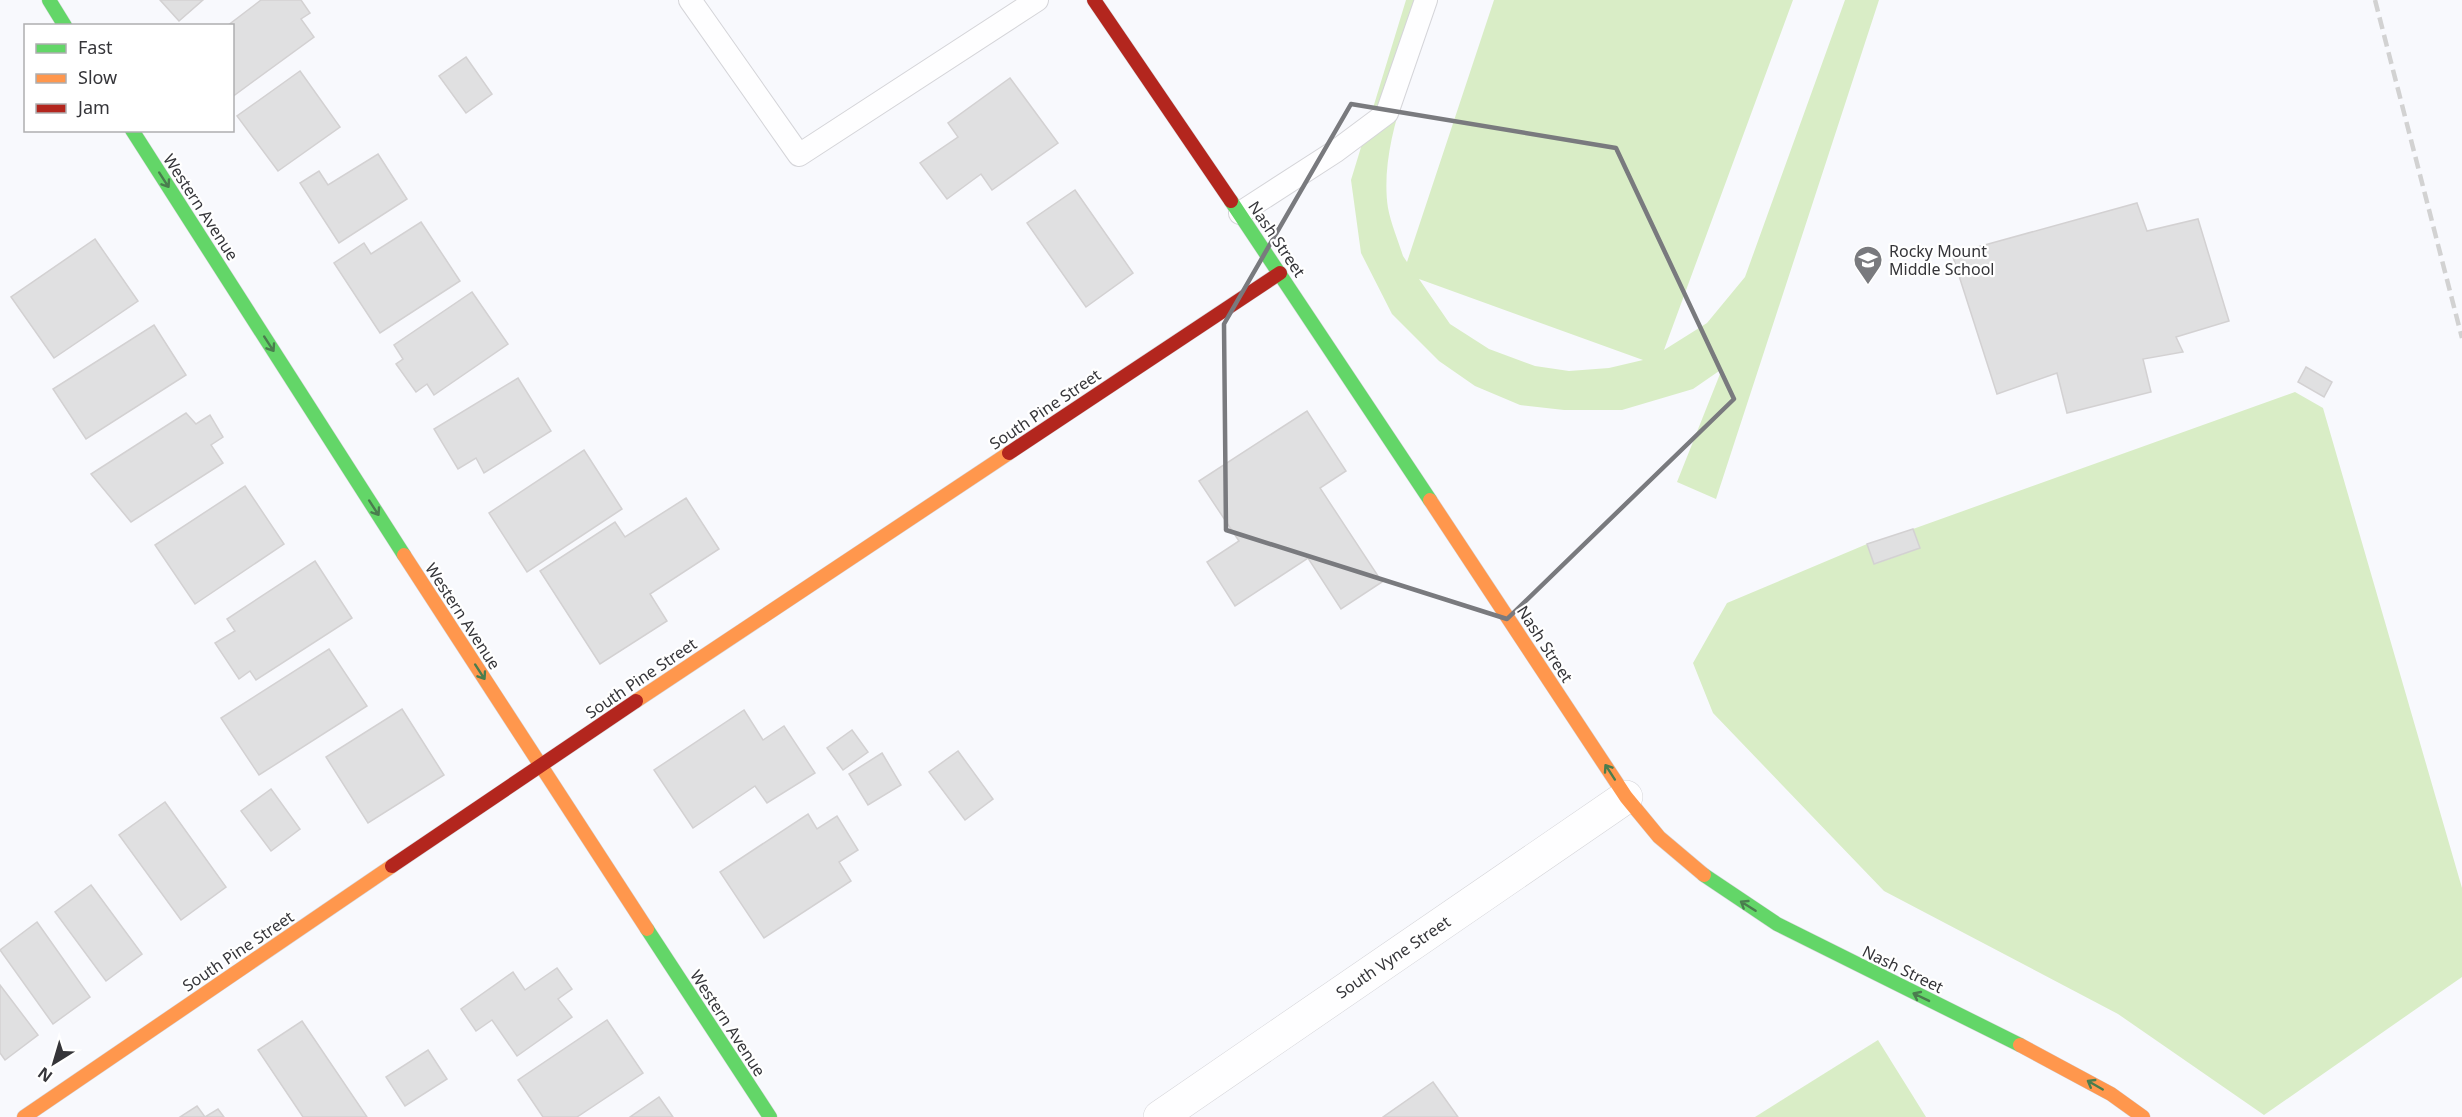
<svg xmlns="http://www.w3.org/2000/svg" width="2462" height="1117" font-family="'Noto Sans',sans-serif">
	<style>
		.green { fill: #d9edc6; fill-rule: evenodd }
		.building { fill: #e0e0e1; stroke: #d3d1d2; stroke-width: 1.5 }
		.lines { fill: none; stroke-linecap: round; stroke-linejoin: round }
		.lane-casing { stroke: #d5d5d9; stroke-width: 24 }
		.street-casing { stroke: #d5d5d9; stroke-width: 34 }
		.fast-casing { stroke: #d5d5d9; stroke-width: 15 }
		.slow-casing { stroke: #d5d5d9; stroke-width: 15 }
		.jam-casing { stroke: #d5d5d9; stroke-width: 15 }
		.lane { stroke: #fefeff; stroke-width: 22 }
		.street { stroke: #fefeff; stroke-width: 33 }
		.fast { stroke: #63d668; stroke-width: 14 }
		.slow { stroke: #ff974d; stroke-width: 14 }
		.jam { stroke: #b3261e; stroke-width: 14 }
		.rail { stroke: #d2d2d2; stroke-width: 4.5; stroke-dasharray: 12 6; stroke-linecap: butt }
		.oneway { stroke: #4a7d4e }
		.marked { fill: none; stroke: #797a7e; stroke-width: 4.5; stroke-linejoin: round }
		.labels { text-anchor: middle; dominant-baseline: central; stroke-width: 4.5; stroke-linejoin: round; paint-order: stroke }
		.street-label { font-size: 16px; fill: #353539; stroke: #fff }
		.poi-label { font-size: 16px; fill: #353539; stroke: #fff; text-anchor: start }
	</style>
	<rect width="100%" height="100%" fill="#f8f9fd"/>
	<!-- green -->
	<g class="green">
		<path d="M1406,0H1438C1417,61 1378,143 1388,208C1391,224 1398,240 1403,256L1407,262L1494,0H1793L1664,350L1707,323L1745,277L1845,0H1879L1716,499L1677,482L1722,369L1693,389L1622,410H1564L1520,405L1475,386L1439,361L1392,314L1361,253L1351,180ZM1419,279L1643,360L1609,368L1569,371L1535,366L1489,349L1450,324Z"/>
		<polygon points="2295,392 2323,408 2462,888 2462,977 2264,1115 2118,1014 1884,891 1713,713 1693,663 1727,603 1867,544 1875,564 1920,548 1913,529"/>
		<polygon points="1878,1040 1926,1117 1755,1117"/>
	</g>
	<!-- building -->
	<g class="building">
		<polygon points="160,0 203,0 179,21"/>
		<polygon points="261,0 301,0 310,13 301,19 314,37 232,97 232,26 227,26"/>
		<polygon points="466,57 492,94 466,113 439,76"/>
		<polygon points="300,71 340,127 278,171 237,116"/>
		<polygon points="1010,78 1058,143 992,190 981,174 947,199 920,163 958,137 948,123"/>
		<polygon points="378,154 407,199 339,243 300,183 319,171 328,185"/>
		<polygon points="1075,190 1133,273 1086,307 1027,223"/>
		<polygon points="2137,203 2147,231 2198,219 2229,321 2176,337 2183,352 2143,359 2151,392 2067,413 2057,373 1997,394 1952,254"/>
		<polygon points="421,222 460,281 380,333 334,263 364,243 371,254"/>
		<polygon points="95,239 138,301 54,358 11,297"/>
		<polygon points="472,292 508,344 434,395 427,384 416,392 396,364 403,359 394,345"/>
		<polygon points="154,325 186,375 86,439 53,389"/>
		<polygon points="2306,367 2332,382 2324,397 2298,382"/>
		<polygon points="518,378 551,431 484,473 476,458 458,469 434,429"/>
		<polygon points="1307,411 1346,471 1320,488 1382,582 1341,609 1308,558 1235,606 1207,562 1239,541 1199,481"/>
		<polygon points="186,413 196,424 210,415 223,437 211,445 223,463 131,522 91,474"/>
		<polygon points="584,450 622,509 527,572 489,513"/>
		<polygon points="245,486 284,544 195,604 155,545"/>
		<polygon points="686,498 719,549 650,594 667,621 600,664 540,571 615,522 625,537"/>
		<polygon points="1913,529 1920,548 1874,564 1867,544"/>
		<polygon points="315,561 352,618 256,680 250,671 239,679 215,643 235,631 227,619"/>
		<polygon points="329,649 367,706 259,775 221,718"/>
		<polygon points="402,709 444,775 368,823 326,757"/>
		<polygon points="744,710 763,740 784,726 815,773 767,803 755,786 693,828 654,770"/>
		<polygon points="852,730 868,752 843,770 827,748"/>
		<polygon points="958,751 993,799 965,820 929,772"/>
		<polygon points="882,753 901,785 868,805 849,774"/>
		<polygon points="271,789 300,829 271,851 241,811"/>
		<polygon points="165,802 226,887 181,920 119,835"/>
		<polygon points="808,814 817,829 837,816 858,850 839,862 851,881 764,938 720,872"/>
		<polygon points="91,885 142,954 106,981 55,912"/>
		<polygon points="37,922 90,997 53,1024 0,950"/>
		<polygon points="557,968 572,989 558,999 572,1017 517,1056 492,1020 476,1031 461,1009 513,972 525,990"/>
		<polygon points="0,985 38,1035 5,1060 0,1053"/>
		<polygon points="607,1020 643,1073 577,1117 543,1117 518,1080"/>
		<polygon points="302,1021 367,1117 303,1117 258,1050"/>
		<polygon points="428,1050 447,1079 405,1106 386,1077"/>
		<polygon points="1433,1082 1458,1117 1383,1117"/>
		<polygon points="659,1097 673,1117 630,1117"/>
		<polygon points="197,1106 205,1117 218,1109 224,1117 180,1117"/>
	</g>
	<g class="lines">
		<!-- lane casing -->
		<g class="lane-casing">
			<g id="lane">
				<polyline points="690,0 799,155 1037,0"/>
				<polyline points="1240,213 1336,151 1387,113 1426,0"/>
			</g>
		</g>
		<!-- street casing -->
		<g class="street-casing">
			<polyline id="street" points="1160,1117 1626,797"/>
		</g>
		<!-- fast casing -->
		<g class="fast-casing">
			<g id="fast">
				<polyline points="49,0 65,26"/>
				<polyline points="132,130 404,555"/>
				<polyline points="1231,201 1430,500"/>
				<polyline points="1704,875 1777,924 2020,1045"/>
				<polyline points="647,929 770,1117"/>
			</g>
		</g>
		<!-- slow casing -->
		<g class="slow-casing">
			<g id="slow">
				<polyline points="1430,500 1626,797 1659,837 1704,875"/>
				<polyline points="404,555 647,929"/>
				<polyline points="636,701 1009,453"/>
				<polyline points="2020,1045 2111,1094 2143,1117"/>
				<polyline points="24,1117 392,866"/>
			</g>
		</g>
		<!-- jam casing -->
		<g class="jam-casing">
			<g id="jam">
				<polyline points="1094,0 1231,201"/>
				<polyline points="1009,453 1280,273"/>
				<polyline points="392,866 636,701"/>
			</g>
		</g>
		<!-- lane -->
		<use href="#lane" class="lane"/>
		<!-- street -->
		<use href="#street" class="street"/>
		<!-- fast -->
		<use href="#fast" class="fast"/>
		<!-- slow -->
		<use href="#slow" class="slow"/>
		<!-- jam -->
		<use href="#jam" class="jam"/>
		<!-- rail -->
		<polyline class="rail" points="2375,0 2462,338"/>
	</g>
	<!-- one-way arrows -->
	<defs><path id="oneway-shaft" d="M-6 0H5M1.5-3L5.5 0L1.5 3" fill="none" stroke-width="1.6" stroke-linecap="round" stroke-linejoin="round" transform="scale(1.5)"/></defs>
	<g class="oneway">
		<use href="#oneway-shaft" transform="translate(164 180) rotate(57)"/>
		<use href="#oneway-shaft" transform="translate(269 344) rotate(57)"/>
		<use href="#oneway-shaft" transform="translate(374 508) rotate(57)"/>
		<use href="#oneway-shaft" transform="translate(480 672) rotate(57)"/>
		<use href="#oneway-shaft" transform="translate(1610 772) rotate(-123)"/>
		<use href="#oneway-shaft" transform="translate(1748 906) rotate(-148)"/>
		<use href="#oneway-shaft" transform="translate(1921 997) rotate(-154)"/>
		<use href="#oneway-shaft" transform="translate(2095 1085) rotate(-150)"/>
	</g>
	<!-- marked area -->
	<path class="marked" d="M1351,104L1616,148L1734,399L1507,619L1226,530L1224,324Z"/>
	<!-- icons -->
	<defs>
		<g id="school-pin" transform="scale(1.5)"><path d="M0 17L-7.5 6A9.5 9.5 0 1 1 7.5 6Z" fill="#797a7e" stroke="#fff"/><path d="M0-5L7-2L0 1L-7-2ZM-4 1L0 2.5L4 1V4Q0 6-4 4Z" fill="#fff"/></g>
	</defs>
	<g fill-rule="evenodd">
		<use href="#school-pin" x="1868" y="260"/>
	</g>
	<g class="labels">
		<!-- street labels -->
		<g class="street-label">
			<text transform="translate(201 207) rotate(57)">Western Avenue</text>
			<text transform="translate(1277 239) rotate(56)">Nash Street</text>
			<text transform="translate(1045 409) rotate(-34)">South Pine Street</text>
			<text transform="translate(463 616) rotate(57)">Western Avenue</text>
			<text transform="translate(1545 644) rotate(57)">Nash Street</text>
			<text transform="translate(641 678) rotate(-34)">South Pine Street</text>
			<text transform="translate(238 951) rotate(-34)">South Pine Street</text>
			<text transform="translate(1393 957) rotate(-34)">South Vyne Street</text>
			<text transform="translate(1903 969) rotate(26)">Nash Street</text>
			<text transform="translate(728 1023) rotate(57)">Western Avenue</text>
		</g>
		<!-- poi labels -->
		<g class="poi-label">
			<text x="1889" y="251">Rocky Mount<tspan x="1889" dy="18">Middle School</tspan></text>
		</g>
	</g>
	<!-- legend -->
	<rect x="24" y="24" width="210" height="108" fill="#ffffff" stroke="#aeaeb0" stroke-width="1.5"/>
	<rect x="36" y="44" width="30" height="9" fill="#63d668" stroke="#aeaeb0" stroke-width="1.5"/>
	<text x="78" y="54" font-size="18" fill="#353539">Fast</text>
	<rect x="36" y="74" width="30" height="9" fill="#ff974d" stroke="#aeaeb0" stroke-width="1.5"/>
	<text x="78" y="84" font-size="18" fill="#353539">Slow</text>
	<rect x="36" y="104" width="30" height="9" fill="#b3261e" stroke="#aeaeb0" stroke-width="1.5"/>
	<text x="78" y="114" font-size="18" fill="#353539">Jam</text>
	<!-- north arrow -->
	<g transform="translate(54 1063) rotate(217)" stroke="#ffffff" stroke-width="4.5" paint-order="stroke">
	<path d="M0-4.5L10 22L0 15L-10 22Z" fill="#353539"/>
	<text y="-9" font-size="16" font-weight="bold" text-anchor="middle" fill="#353539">N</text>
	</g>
</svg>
